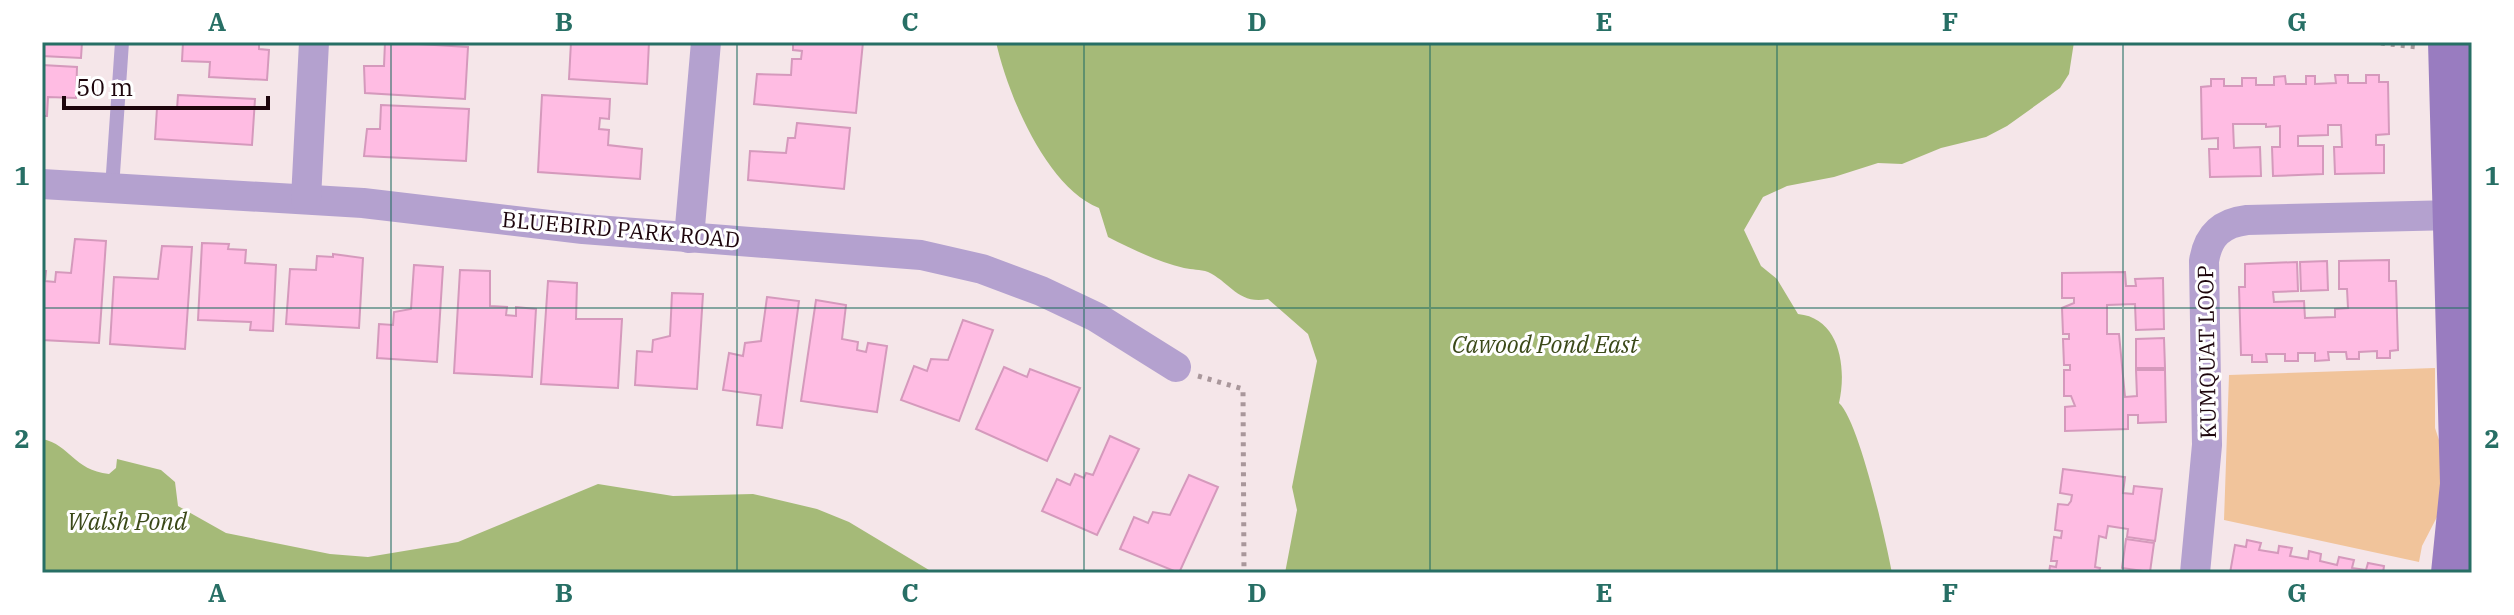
<svg xmlns="http://www.w3.org/2000/svg" width="2514" height="615" font-family="'IBM Plex Serif',serif">
	<style>
		.green { fill: #f1c49b }
		.water { fill: #a5ba78 }
		.building { fill: #ffbce3; stroke: #d599bc; stroke-width: 2 }
		.lines { fill: none; stroke-linecap: round; stroke-linejoin: round }
		.path { stroke: #a9979b; stroke-width: 5; stroke-dasharray: 4 6; stroke-linecap: butt }
		.lane { stroke: #b4a1cf; stroke-width: 14 }
		.street { stroke: #b4a1cf; stroke-width: 30 }
		.secondary { stroke: #997cc0; stroke-width: 42 }
		.grid { fill: none; stroke: #276f65; stroke-width: 2; stroke-opacity: 0.55 }
		.labels { text-anchor: middle; dominant-baseline: central; stroke-width: 6; stroke-linejoin: round; paint-order: stroke }
		.street-label { font-size: 22px; fill: #1d050c; stroke: #fff }
		.water-label { font-size: 24px; font-style: italic; fill: #3b4919; stroke: #fff }
		.neatline { fill: none; stroke: #276f65; stroke-width: 3 }
		.grid-label { font-size: 26px; text-anchor: middle; font-weight: bold; fill: #276f65 }
	</style>
	<rect width="100%" height="100%" fill="#f5e6e9"/>
	<!-- green -->
	<polygon class="green" points="2435,368 2435,428 2446,461 2438,515 2422,546 2419,562 2224,520 2229,375"/>
	<!-- water -->
	<g class="water">
		<path d="M996,42H2074L2069,74L2060,88L2007,126L1986,137L1941,148L1902,164L1878,163L1834,177L1787,186L1763,197L1744,230L1761,266L1777,279L1798,314C1840,318 1847,368 1839,403C1859,421 1886,541 1892,573H1285L1297,510L1292,487L1317,361L1308,334L1268,299C1238,305 1230,282 1208,272C1200,269 1192,270 1184,268C1158,262 1132,249 1108,237L1099,208C1046,187 1008,95 996,42Z"/>
		<path d="M42,439C71,445 73,470 109,474L116,468L117,459L161,470L175,482L178,506L226,533L330,554L368,557L458,542L598,484L673,496L753,494L817,509L849,522L934,573H42Z"/>
	</g>
	<!-- building -->
	<g class="building">
		<polygon points="42,42 82,42 81,58 42,56"/>
		<polygon points="183,42 259,42 259,49 269,50 267,80 209,77 210,62 182,61"/>
		<polygon points="385,42 468,47 465,99 365,93 364,66 384,66"/>
		<polygon points="571,42 649,42 647,84 569,79"/>
		<polygon points="793,42 863,42 856,113 754,104 757,74 791,75 792,59 801,59 802,51 793,50"/>
		<polygon points="42,65 77,67 76,98 48,97 47,116 42,116"/>
		<polygon points="2335,75 2348,75 2348,83 2366,83 2366,75 2379,75 2379,82 2388,82 2389,134 2376,135 2376,145 2384,145 2384,173 2335,174 2334,147 2342,147 2341,125 2328,125 2328,135 2298,136 2298,146 2323,146 2323,174 2273,176 2272,147 2280,147 2280,126 2266,127 2266,124 2233,124 2234,148 2260,147 2261,176 2210,177 2209,149 2218,149 2218,138 2202,139 2201,87 2211,86 2211,79 2224,79 2224,86 2242,86 2242,78 2256,78 2256,85 2274,85 2274,77 2285,76 2286,84 2306,84 2306,76 2315,76 2315,84 2336,83"/>
		<polygon points="178,95 255,99 252,145 155,139 157,108 177,109"/>
		<polygon points="542,95 610,99 609,119 600,118 599,129 609,130 608,145 642,149 640,179 538,172"/>
		<polygon points="381,105 469,109 466,161 364,156 367,129 380,129"/>
		<polygon points="797,123 850,128 844,189 748,180 750,151 786,153 788,138 795,138"/>
		<polygon points="75,239 106,241 99,343 42,340 42,271 46,271 45,281 55,282 56,272 71,273"/>
		<polygon points="202,243 229,244 228,249 246,250 245,263 276,265 273,331 250,330 251,322 198,320"/>
		<polygon points="162,246 192,247 185,349 110,344 114,277 158,279"/>
		<polygon points="333,254 363,258 359,328 286,324 290,269 316,270 317,256 333,257"/>
		<polygon points="2389,260 2389,281 2396,281 2398,350 2390,351 2390,358 2377,358 2377,351 2359,352 2359,359 2347,359 2346,352 2328,352 2329,360 2315,361 2315,353 2298,353 2298,361 2285,361 2285,354 2266,354 2267,362 2252,362 2252,355 2241,355 2239,287 2245,287 2245,264 2297,262 2298,291 2273,292 2274,302 2304,301 2305,318 2335,317 2335,309 2348,308 2347,289 2339,289 2339,261"/>
		<polygon points="2327,261 2328,290 2301,291 2300,262"/>
		<polygon points="414,265 443,267 437,362 377,358 379,324 393,325 394,312 411,309"/>
		<polygon points="460,270 490,271 490,306 507,307 506,315 516,316 516,307 536,309 532,377 454,373"/>
		<polygon points="2125,272 2126,286 2136,286 2135,279 2163,278 2164,329 2136,330 2135,304 2107,305 2107,334 2119,334 2125,397 2137,396 2136,370 2165,370 2166,422 2138,423 2138,415 2128,415 2128,429 2065,431 2065,407 2075,406 2071,396 2064,396 2064,370 2070,370 2070,365 2064,365 2063,339 2069,339 2069,334 2063,334 2062,308 2074,303 2074,298 2062,298 2062,273"/>
		<polygon points="548,281 577,283 576,319 622,319 618,388 541,384"/>
		<polygon points="672,293 703,294 697,389 635,385 637,351 652,352 653,340 670,336"/>
		<polygon points="767,297 799,301 782,428 757,425 761,395 723,390 729,353 743,356 745,343 761,341"/>
		<polygon points="816,300 846,305 842,339 858,342 857,350 866,352 868,343 887,346 877,412 801,401"/>
		<polygon points="963,320 993,330 959,421 901,400 914,366 927,371 931,359 948,360"/>
		<polygon points="2164,338 2165,368 2136,368 2136,339"/>
		<polygon points="1004,367 1027,377 1030,369 1080,388 1047,461 976,429"/>
		<polygon points="1110,436 1139,449 1097,535 1042,511 1057,479 1070,485 1075,474 1084,478 1086,473 1093,475"/>
		<polygon points="2063,469 2125,477 2123,493 2133,494 2134,486 2162,489 2155,541 2127,537 2128,529 2108,526 2106,538 2099,536 2095,567 2100,568 2099,573 2049,573 2050,566 2056,567 2057,561 2051,561 2054,537 2061,538 2062,531 2055,530 2058,504 2068,505 2071,501 2072,495 2060,493"/>
		<polygon points="1189,475 1218,487 1179,573 1120,549 1134,517 1148,523 1153,512 1170,515"/>
		<polygon points="2126,539 2154,543 2150,572 2122,568"/>
		<polygon points="2247,540 2261,543 2259,550 2278,553 2279,546 2292,548 2290,556 2308,559 2309,551 2321,554 2320,561 2337,565 2339,557 2354,560 2352,568 2366,570 2368,563 2384,566 2383,573 2230,573 2235,545 2246,547"/>
	</g>
	<g class="lines">
		<!-- path -->
		<g class="path">
			<polyline points="2371,42 2417,47"/>
			<polyline points="1198,376 1243,389 1244,573"/>
		</g>
		<!-- lane -->
		<polyline class="lane" points="112,188 122,42"/>
		<!-- street -->
		<g class="street">
			<polyline points="42,184 363,203 583,229 921,255 982,269 1041,291 1096,317 1176,367"/>
			<polyline points="306,199 314,42"/>
			<polyline points="689,238 706,42"/>
			<path d="M2195,573L2207,445L2204,261C2208,236 2221,223 2247,220L2455,215"/>
		</g>
		<!-- secondary -->
		<polyline class="secondary" points="2449,42 2461,484 2452,573"/>
	</g>
	<!-- grid -->
	<path class="grid" d="M391,42V573M737,42V573M1084,42V573M1430,42V573M1777,42V573M2123,42V573M42,308H2472"/>
	<g class="labels">
		<!-- street labels -->
		<g class="street-label">
			<text transform="translate(621 229) rotate(5)">BLUEBIRD PARK ROAD</text>
			<text transform="translate(2206 352) rotate(-91)">KUMQUAT LOOP</text>
		</g>
		<!-- water labels -->
		<g class="water-label">
			<text x="1545" y="344">Cawood Pond East</text>
			<text x="127" y="521">Walsh Pond</text>
		</g>
	</g>
	<!-- border -->
	<rect width="2514" height="615" fill="none" stroke="#ffffff" stroke-width="88"/>
	<!-- scale -->
	<path d="M64 96v12h204v-12" fill="none" stroke="#1d050c" stroke-width="4"/>
	<text x="76" y="96" font-size="24" fill="#1d050c" stroke="#ffffff" stroke-width="6" paint-order="stroke">50 m</text>
	<rect x="44" y="44" width="2426" height="527" class="neatline"/>
	<g class="grid-label">
		<text x="217" y="31">A</text>
		<text x="564" y="31">B</text>
		<text x="910" y="31">C</text>
		<text x="1257" y="31">D</text>
		<text x="1604" y="31">E</text>
		<text x="1950" y="31">F</text>
		<text x="2297" y="31">G</text>
		<text x="22" y="185">1</text>
		<text x="2492" y="185">1</text>
		<text x="22" y="448">2</text>
		<text x="2492" y="448">2</text>
		<text x="217" y="602">A</text>
		<text x="564" y="602">B</text>
		<text x="910" y="602">C</text>
		<text x="1257" y="602">D</text>
		<text x="1604" y="602">E</text>
		<text x="1950" y="602">F</text>
		<text x="2297" y="602">G</text>
	</g>
</svg>
